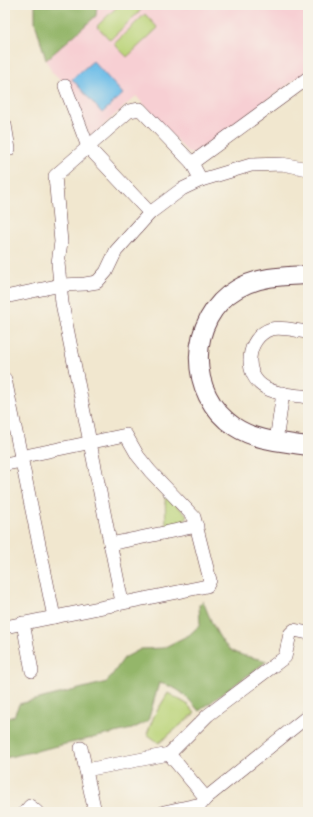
<svg xmlns="http://www.w3.org/2000/svg" width="313" height="817" font-family="'IM FELL French Canon',serif">
	<style>
		.built { fill: #f7cfd3 }
		.green { fill: #bbd47a; stroke: #827a52 }
		.forest { fill: #94b66a; stroke: #6f6a4a }
		.water { fill: #6dbde8; stroke: #5c6e8a }
		.lines { fill: none; stroke-linecap: round; stroke-linejoin: round }
		.street-casing { stroke: #633d44; stroke-width: 14 }
		.secondary-casing { stroke: #633d44; stroke-width: 20 }
		.street { stroke: #fff; stroke-width: 13 }
		.secondary { stroke: #fff; stroke-width: 18 }
	</style>
	<rect width="100%" height="100%" fill="#f7f3e8"/>
	<filter id="ink" filterUnits="userSpaceOnUse"><feTurbulence type="fractalNoise" baseFrequency=".025" numOctaves="2"/><feDisplacementMap in="SourceGraphic" scale="8" xChannelSelector="R" yChannelSelector="G"/><feConvolveMatrix kernelMatrix="1 2 1 2 8 2 1 2 1" color-interpolation-filters="sRGB"/></filter>
	<filter id="wash" filterUnits="userSpaceOnUse"><feTurbulence type="fractalNoise" baseFrequency=".012" numOctaves="4" result="noise"/><feDisplacementMap in="SourceGraphic" scale="16" xChannelSelector="R" yChannelSelector="G"/><feGaussianBlur stdDeviation="0.9" result="paint"/><feColorMatrix in="noise" values="0 0 0 0 0 0 0 0 0 0 0 0 0 0 0 0 0 1.4 0 .05"/><feComposite in="paint" operator="in"/></filter>
	<g filter="url(#wash)">
		<rect width="100%" height="100%" fill="#f1e7cf"/>
		<!-- built -->
		<polygon class="built" points="97,5 308,5 308,70 193,154 188,153 136,96 91,137 65,83 52,72 46,60 96,16"/>
		<!-- green -->
		<g class="green">
			<polygon points="119,5 136,5 141,10 110,40 97,26"/>
			<polygon points="145,14 158,28 127,57 114,44"/>
			<polygon points="165,494 187,515 184,524 166,528"/>
			<polygon points="168,693 187,704 195,713 159,743 147,734 154,716"/>
		</g>
		<!-- forest -->
		<g class="forest">
			<polygon points="35,5 97,5 96,16 46,60 35,22"/>
			<path d="M203,601C209,616 220,647 236,653C246,657 257,658 267,661L199,711C186,696 179,687 159,683L148,721L132,729L5,758V719L14,716L19,704L107,682L124,658L141,649L163,648L189,635L200,625L199,605Z"/>
		</g>
		<!-- water -->
		<polygon class="water" points="93,61 123,94 102,113 72,79"/>
	</g>
	<g filter="url(#ink)">
		<g class="lines">
			<!-- street casing -->
			<g class="street-casing">
				<g id="street">
					<polyline points="65,86 88,147 150,213"/>
					<polyline points="5,125 9,149 5,150"/>
					<polyline points="192,163 308,78"/>
					<polyline points="5,297 61,285 85,284 97,282 106,272 116,251 150,213 182,189 201,180 251,165 282,164 308,169"/>
					<path d="M308,332C297,331 282,326 271,329C246,337 242,376 266,388C278,395 295,395 308,397"/>
					<polyline points="5,379 54,617"/>
					<polyline points="276,441 283,393"/>
					<polyline points="5,464 21,461"/>
					<polyline points="110,544 197,526"/>
					<polyline points="122,602 62,303 58,263 61,242 55,176 129,111 140,109 192,163 201,180"/>
					<polyline points="23,623 32,671"/>
					<polyline points="5,627 207,586 210,580 194,517 150,471 138,456 126,435 20,457"/>
					<polyline points="308,633 294,630 290,634 285,657 208,715 169,754 206,798 308,716"/>
					<polyline points="81,748 95,812"/>
					<polyline points="86,770 169,754"/>
					<polyline points="25,812 30,806 37,812"/>
					<polyline points="164,812 201,804 206,798"/>
				</g>
			</g>
			<!-- secondary casing -->
			<g class="secondary-casing">
				<path id="secondary" d="M308,275C284,276 259,276 237,289C187,318 186,395 235,427C256,441 284,442 308,446"/>
			</g>
			<!-- street -->
			<use href="#street" class="street"/>
			<!-- secondary -->
			<use href="#secondary" class="secondary"/>
		</g>
	</g>
	<!-- margin -->
	<rect width="313" height="817" fill="none" stroke="#f7f3e8" stroke-width="20"/>
</svg>
